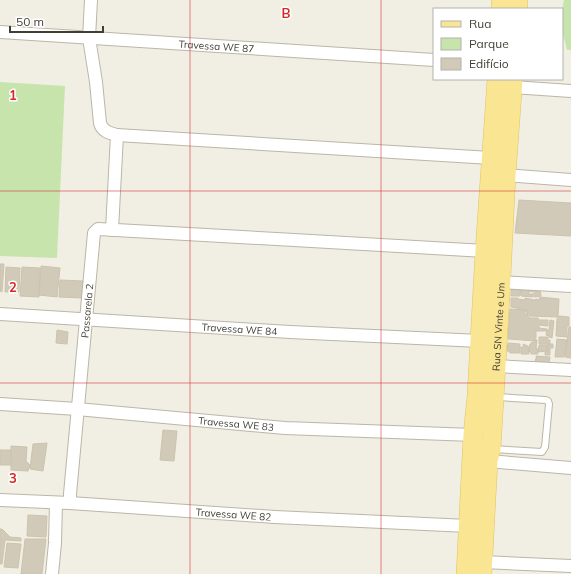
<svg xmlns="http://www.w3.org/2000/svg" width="571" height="574" font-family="Mulish,sans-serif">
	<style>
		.green { fill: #c7e4ad }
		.building { fill: #d2cab9; stroke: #ccc3ad }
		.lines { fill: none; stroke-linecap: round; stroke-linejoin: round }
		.lane-casing { stroke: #bcb6a6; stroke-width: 8 }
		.street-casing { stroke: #bcb6a6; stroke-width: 14 }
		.primary-casing { stroke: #dec464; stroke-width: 20 }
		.lane { stroke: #fff; stroke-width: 6 }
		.street { stroke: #fff; stroke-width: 12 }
		.primary { stroke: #fae593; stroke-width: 19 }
		.grid { fill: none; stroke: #d62828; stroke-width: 1; stroke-opacity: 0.55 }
		.labels { text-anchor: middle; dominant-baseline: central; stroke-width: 3; stroke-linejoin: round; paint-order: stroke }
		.street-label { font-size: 10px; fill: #423e34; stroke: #fff }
		.grid-label { font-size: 13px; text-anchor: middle; font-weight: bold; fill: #d62828; stroke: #fff; stroke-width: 3; stroke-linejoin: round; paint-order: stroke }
	</style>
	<rect width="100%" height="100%" fill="#f1eee3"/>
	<!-- green -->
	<g class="green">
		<polygon points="564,0 571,0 571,50 567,50 562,30 562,10"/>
		<polygon points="0,82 65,86 57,258 0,256"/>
	</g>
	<!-- building -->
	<g class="building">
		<polygon points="519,200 571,203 571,236 515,233"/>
		<polygon points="0,264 4,264 2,292 0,291"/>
		<polygon points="41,266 60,268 57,297 39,295"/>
		<polygon points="6,267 20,268 19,292 5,292"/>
		<polygon points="22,267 40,268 39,297 20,296"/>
		<polygon points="60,280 83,281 82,298 59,297"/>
		<polygon points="512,284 521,284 520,296 511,296"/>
		<polygon points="522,284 533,285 533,292 529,291 529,294 533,294 533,297 521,296"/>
		<polygon points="540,288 541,296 534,297 534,290"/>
		<polygon points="540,297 559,299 558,316 557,317 530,316 527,314 526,314 527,310 511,307 511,298 518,298 518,299 525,300 525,298 535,300 536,299 539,300"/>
		<polygon points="510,309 526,310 524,314 527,315 530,318 538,318 539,320 548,320 548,326 539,325 539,328 547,329 546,331 536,331 536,338 534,338 535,341 508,339"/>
		<polygon points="559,316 569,317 569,326 567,326 567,337 556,336 557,319"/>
		<polygon points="550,320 554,321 552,338 549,337 549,336 546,335 547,330 549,330"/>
		<polygon points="569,327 571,327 571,358 565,357"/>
		<polygon points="57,330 68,332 67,344 56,343"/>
		<polygon points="539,337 548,337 548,340 550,340 550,344 539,344"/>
		<polygon points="535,339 537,340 536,348 537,348 538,354 531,354 531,352 529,352 529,347 530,344 531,344 532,342 535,342"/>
		<polygon points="557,339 567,340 564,357 555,357"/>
		<polygon points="508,343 520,344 520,353 510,353 509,351 507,351"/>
		<polygon points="523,344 528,346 529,354 521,354 521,347 524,347"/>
		<polygon points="548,344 553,344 553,348 550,348 550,355 545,355 545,352 547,352"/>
		<polygon points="539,345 547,345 547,351 538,352"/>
		<polygon points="536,356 550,357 549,363 535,362 536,358 538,358 536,357"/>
		<polygon points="163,430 177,431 174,461 160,460"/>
		<polygon points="47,443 43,471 30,469 33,444"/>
		<polygon points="11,446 27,447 26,461 30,465 28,471 11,470"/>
		<rect x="0" y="450" width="11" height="15"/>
		<polygon points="28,515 47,516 46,537 27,536"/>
		<polygon points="0,529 2,529 10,537 21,538 21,541 5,540 2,564 0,564"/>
		<polygon points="25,539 46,539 42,574 21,574"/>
		<polygon points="7,543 21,544 18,568 4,567"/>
	</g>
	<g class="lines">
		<!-- lane casing -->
		<g class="lane-casing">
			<polyline id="lane" points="492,449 542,452 545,447 549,404 548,401 546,400 497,397"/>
		</g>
		<!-- street casing -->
		<g class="street-casing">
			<g id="street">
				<path d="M91,0L89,38L96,82L100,123C102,131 109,133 117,135L491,158"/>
				<path id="s1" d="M0,32L434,60"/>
				<polyline points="512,87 571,91"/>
				<polyline points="506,175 571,180"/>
				<polyline points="112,230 117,135"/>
				<polyline points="501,282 571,286"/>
				<path id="s2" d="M0,314L290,332L480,341"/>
				<polyline points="496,366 571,370"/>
				<path id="s3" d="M0,404L77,409L285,428L473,435"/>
				<polyline points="488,461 571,468"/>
				<path id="s4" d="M0,500L70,503L275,517L468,526"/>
				<path id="s5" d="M70,503V494L94,233L98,229L294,240L485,251"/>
				<polyline points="483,562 571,566"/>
				<polyline points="52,574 55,543 56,503"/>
			</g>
		</g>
		<!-- primary casing -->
		<g class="primary-casing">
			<g id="primary">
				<polyline points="501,9 501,0"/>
				<polyline points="518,9 518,0"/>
				<polyline points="466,574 473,435 477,395 485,251 497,79"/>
				<path id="s6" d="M482,574L488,461L491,449L500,297L506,175L513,79"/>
			</g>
		</g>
		<!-- lane -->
		<use href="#lane" class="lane"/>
		<!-- street -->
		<use href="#street" class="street"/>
		<!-- primary -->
		<use href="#primary" class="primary"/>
	</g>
	<!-- grid -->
	<path class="grid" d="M190,0V574M381,0V574M0,191H571M0,383H571"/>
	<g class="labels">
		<!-- street labels -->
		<g class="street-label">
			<text stroke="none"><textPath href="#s1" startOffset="217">Travessa WE 87</textPath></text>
			<text stroke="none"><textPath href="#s5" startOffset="193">Passarela 2</textPath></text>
			<text stroke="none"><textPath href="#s6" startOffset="248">Rua SN Vinte e Um</textPath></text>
			<text stroke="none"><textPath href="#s2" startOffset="240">Travessa WE 84</textPath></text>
			<text stroke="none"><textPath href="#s3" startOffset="237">Travessa WE 83</textPath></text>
			<text stroke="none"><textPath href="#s4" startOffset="234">Travessa WE 82</textPath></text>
		</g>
	</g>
	<g class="grid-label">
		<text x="286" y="18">B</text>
		<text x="13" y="100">1</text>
		<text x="13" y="292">2</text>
		<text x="13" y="483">3</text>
	</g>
	<!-- legend -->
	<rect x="433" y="8" width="130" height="72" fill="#ffffff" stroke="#b3b2ae"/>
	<rect x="441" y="21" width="20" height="6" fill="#fae593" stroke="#b3b2ae"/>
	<text x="469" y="28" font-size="12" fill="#423e34">Rua</text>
	<rect x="441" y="38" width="20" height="12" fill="#c7e4ad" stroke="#b3b2ae"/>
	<text x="469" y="48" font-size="12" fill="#423e34">Parque</text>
	<rect x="441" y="58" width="20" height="12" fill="#d2cab9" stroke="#b3b2ae"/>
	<text x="469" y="68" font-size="12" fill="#423e34">Edifício</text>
	<!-- scale -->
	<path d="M10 26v6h93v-6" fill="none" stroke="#423e34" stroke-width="2"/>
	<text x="16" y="26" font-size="12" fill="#423e34" stroke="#ffffff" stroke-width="3" paint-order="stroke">50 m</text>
</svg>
